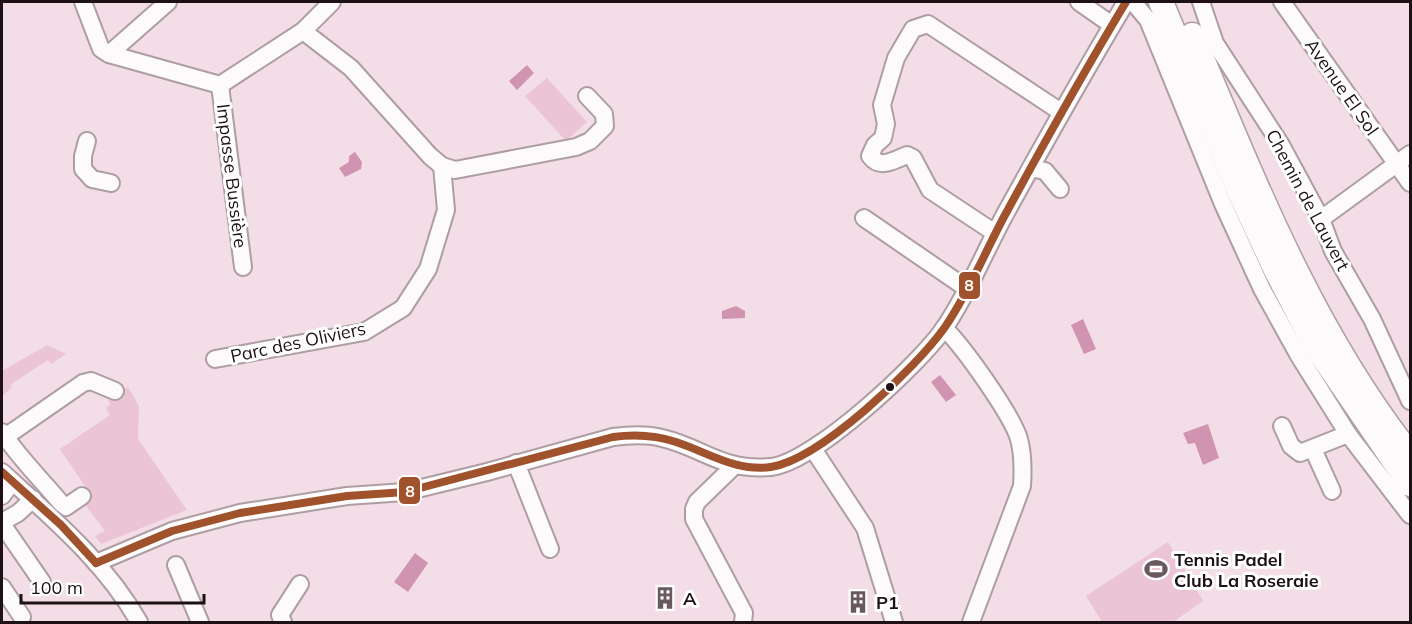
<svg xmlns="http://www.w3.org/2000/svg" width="1412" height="624" font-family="Mulish,sans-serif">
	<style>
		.green { fill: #ebc4d5 }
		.water { fill: #d194b0 }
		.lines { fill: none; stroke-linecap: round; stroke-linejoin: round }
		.minor-casing { stroke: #ae9ea4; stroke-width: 20 }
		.highway-casing { stroke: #ae9ea4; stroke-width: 27 }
		.minor { stroke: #fdfafb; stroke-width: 16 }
		.highway { stroke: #fdfafb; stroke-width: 24 }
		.bus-1-casing { stroke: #fff; stroke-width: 12 }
		.bus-1 { stroke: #a0522d; stroke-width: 8 }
		.bus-dot { fill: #1d1116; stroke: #fff; stroke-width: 2 }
		.labels { text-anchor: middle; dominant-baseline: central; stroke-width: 6; stroke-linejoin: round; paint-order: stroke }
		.street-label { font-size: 18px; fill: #1d1116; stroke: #fff }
		.poi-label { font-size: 18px; font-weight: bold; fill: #1d1116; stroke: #fff; text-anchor: start }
		.line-badge { stroke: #fff; stroke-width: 2 }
		.badge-label { font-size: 16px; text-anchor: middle; font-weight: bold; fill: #fff }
	</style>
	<rect width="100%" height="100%" fill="#f3dee7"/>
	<!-- green -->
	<g class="green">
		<polygon points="547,78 587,122 566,141 525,96"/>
		<polygon points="47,345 66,354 51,364 48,360 10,385 12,388 3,395 2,371"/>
		<polygon points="128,387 139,406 138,439 187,510 101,544 95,536 105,531 86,506 86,501 91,495 60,449 110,415 106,408 110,404 108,401"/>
		<polygon points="1168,542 1203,601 1173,622 1102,622 1086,596"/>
	</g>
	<!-- water -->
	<g class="water">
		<polygon points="527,65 534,73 517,90 509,81"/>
		<polygon points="355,152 362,162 361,169 345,177 339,168 349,162 349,156"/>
		<polygon points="736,306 745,311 745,318 722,319 722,311"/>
		<polygon points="1083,319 1096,349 1084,354 1071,325"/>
		<polygon points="940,375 956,395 946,402 931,382"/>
		<polygon points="1208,424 1219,458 1203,465 1195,443 1188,444 1183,433"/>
		<polygon points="415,553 428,563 408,592 394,582"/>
	</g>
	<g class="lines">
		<!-- minor casing -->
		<g class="minor-casing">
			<g id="minor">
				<polyline points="83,2 101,49 109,54 220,85 303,31 332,2"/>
				<polyline points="1079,2 1112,25"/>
				<polyline points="1133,2 1148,20 1223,204 1262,289 1299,356 1348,434 1410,515"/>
				<polyline points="1201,2 1215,43 1281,145 1321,219 1333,251 1372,319 1410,401"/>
				<polyline points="1282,2 1410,183"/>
				<polyline points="303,31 351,68 430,156 442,166 455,170 576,147 590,141 605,126 604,114 587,96"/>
				<polyline points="109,54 168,2"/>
				<polyline points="220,85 243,267"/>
				<polyline points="87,141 83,156 83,169 92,179 111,183"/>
				<polyline points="1031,168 1045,171 1060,189"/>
				<polyline points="864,218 966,288"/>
				<polyline points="1321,219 1410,154"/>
				<path d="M995,233L930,190L913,158L907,155C894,160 880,170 870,156L875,145L883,138L886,124L882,105L896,58L913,29L928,24L1061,112"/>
				<path d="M944,328C963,346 1012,415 1019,439C1023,454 1023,471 1022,486L971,622"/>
				<polyline points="215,359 364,332 403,308 428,269 446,210 442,166"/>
				<polyline points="1282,426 1291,446 1300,453 1348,434"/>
				<path d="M2,432C19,458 41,479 61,503L66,507L82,496"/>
				<polyline points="5,437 83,383 91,381 115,391"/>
				<polyline points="813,449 865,528 894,622"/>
				<polyline points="1313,449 1332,491"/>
				<polyline points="516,463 550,549"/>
				<polyline points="734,466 697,502 694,509 694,519 744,613 743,622"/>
				<path d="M2,472C52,518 105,562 139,622"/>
				<polyline points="2,496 12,482"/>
				<polyline points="2,522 18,513 33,499"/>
				<polyline points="2,524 42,582"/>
				<path d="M96,563L172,531L240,513L347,496L405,492L487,472L613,437C629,435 646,434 662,438C704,448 721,471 771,467C813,463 921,363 945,327C970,290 987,246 1009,207C1047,138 1086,69 1126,2"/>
				<polyline points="176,565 200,622"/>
				<polyline points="2,587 22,617"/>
				<polyline points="283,622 280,615 300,584"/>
			</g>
		</g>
		<!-- highway casing -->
		<g class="highway-casing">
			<g id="highway">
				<polyline points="1161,2 1240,193 1276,270 1315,345 1410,484"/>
				<path d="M1192,35C1254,181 1311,330 1410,455"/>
			</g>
		</g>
		<!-- minor -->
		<use href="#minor" class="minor"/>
		<!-- highway -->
		<use href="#highway" class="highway"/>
		<!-- bus-1 casing -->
		<g class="bus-1-casing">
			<g id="bus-1">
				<polyline points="2,472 61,525 96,563"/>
				<path d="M96,563L172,531L240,513L347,496L405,492L613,437C635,434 655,435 676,442C707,452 736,472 771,467C821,459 916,368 945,327C969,292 985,252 1005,215C1044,143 1084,72 1126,2"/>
			</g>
		</g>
		<!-- bus-1 -->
		<use href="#bus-1" class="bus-1"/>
	</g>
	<!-- icons -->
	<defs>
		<g id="stadium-bare" transform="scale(1.8)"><path d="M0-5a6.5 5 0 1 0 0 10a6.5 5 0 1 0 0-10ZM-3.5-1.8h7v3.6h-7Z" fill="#68595f" stroke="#fff" stroke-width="2.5" paint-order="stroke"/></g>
		<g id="building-bare" transform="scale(1.8)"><path d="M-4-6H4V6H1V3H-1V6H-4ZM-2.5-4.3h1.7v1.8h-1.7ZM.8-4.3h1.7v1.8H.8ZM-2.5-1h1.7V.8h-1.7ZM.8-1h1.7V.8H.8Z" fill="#68595f" stroke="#fff" stroke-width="2.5" paint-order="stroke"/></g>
	</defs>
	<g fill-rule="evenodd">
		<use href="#stadium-bare" x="1156" y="569"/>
		<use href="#building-bare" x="665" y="598"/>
		<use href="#building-bare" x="858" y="602"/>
	</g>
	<!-- markers -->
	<circle class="bus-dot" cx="890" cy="387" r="5"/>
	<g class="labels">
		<!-- street labels -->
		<g class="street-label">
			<text transform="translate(1342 87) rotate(55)">Avenue El Sol</text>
			<text transform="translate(232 176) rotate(83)">Impasse Bussière</text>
			<text transform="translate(1308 200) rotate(62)">Chemin de Lauvert</text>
			<text transform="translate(298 342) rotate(-12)">Parc des Oliviers</text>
		</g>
		<!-- poi labels -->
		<g class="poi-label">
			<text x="1174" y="559">Tennis Padel<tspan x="1174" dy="21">Club La Roseraie</tspan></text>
			<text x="683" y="598">A</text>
			<text x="876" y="602">P1</text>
		</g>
	</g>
	<g class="line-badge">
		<rect x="958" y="271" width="23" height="29" rx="6" fill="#a0522d"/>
		<rect x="398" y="476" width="23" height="29" rx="6" fill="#a0522d"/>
	</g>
	<g class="badge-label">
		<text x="969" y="291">8</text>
		<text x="410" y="497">8</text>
	</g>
	<!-- border -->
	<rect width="1412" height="624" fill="none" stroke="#1d1116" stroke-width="6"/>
	<!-- scale -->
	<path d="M21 594v9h183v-9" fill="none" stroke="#1d1116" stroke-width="3"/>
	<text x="30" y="594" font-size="18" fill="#1d1116" stroke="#ffffff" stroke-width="4.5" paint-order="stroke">100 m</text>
</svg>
